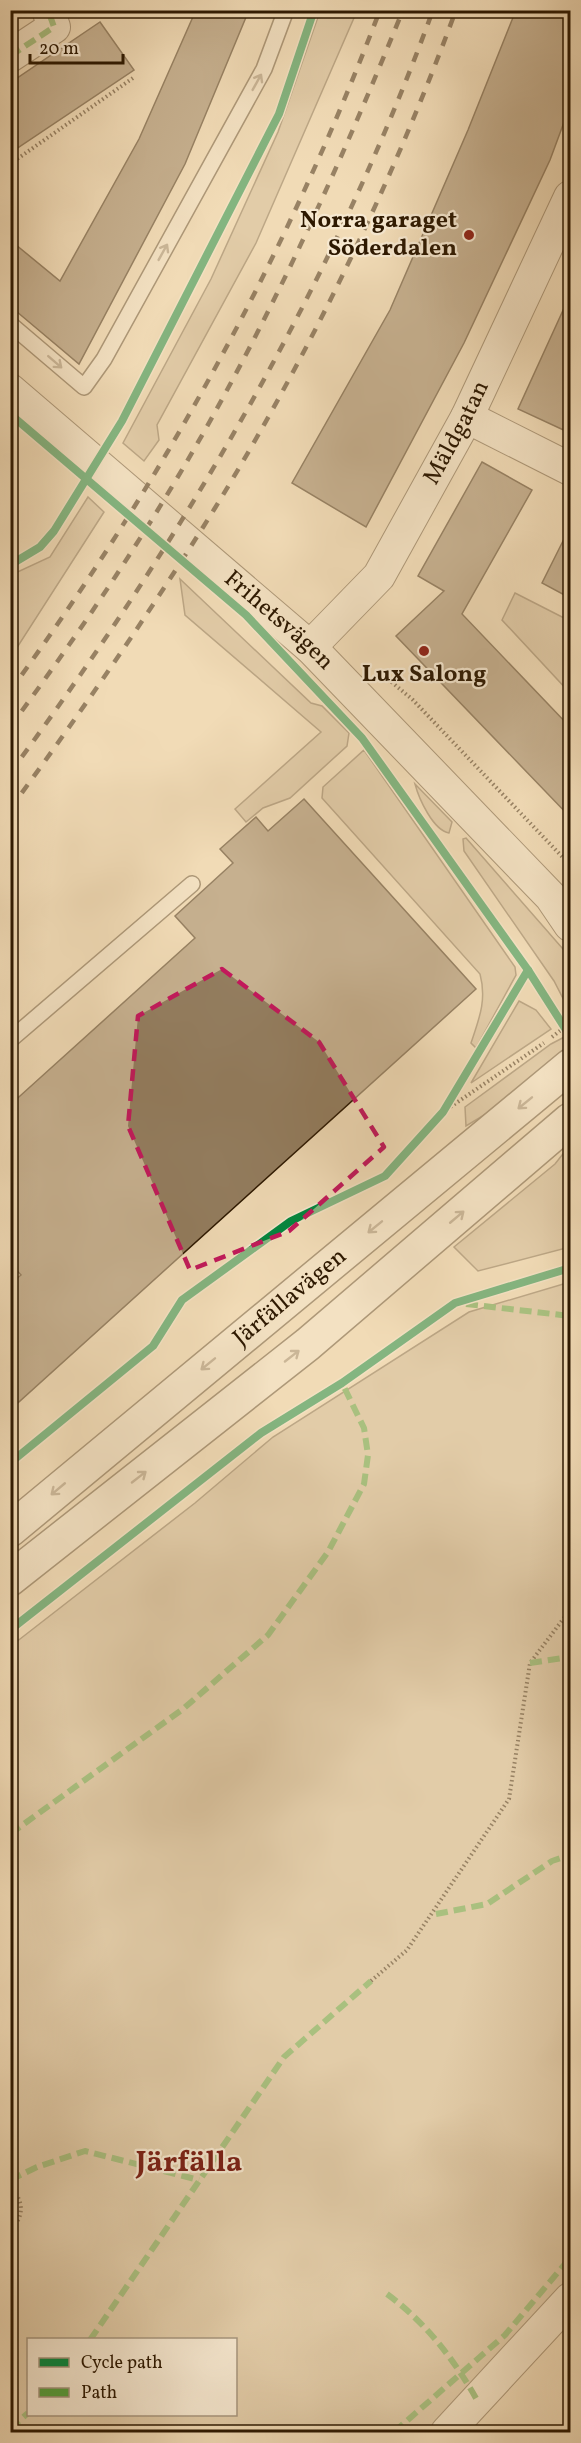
<svg xmlns="http://www.w3.org/2000/svg" width="581" height="2443" font-family="Vollkorn,serif">
	<style>
		.green { fill: #d0ba97; stroke: #7e694c; stroke-width: 1.5; fill-rule: evenodd }
		.building { fill: #937d5f; stroke: #2d1800; stroke-width: 1.5 }
		.lines { fill: none; stroke-linecap: round; stroke-linejoin: round }
		.service-casing { stroke: #5e492e; stroke-width: 18 }
		.minor-casing { stroke: #5e492e; stroke-width: 34 }
		.tertiary-casing { stroke: #5e492e; stroke-width: 36 }
		.path { stroke: #2d1800; stroke-width: 4; stroke-dasharray: 1.5 3; stroke-linecap: butt }
		.service { stroke: #f6e8d0; stroke-width: 15 }
		.minor { stroke: #f6e8d0; stroke-width: 32 }
		.tertiary { stroke: #f6e8d0; stroke-width: 33 }
		.rail { stroke: #2d1800; stroke-width: 4.5; stroke-dasharray: 10 10; stroke-linecap: butt }
		.quiet { stroke: #52a13c; stroke-width: 6; stroke-dasharray: 12 6; stroke-linecap: butt }
		.cycleway-casing { stroke: #f6e8d0; stroke-width: 11 }
		.cycleway { stroke: #00873e; stroke-width: 8 }
		.oneway { stroke: #9c8a72 }
		.marked { fill: none; stroke: #c2185b; stroke-width: 4.5; stroke-dasharray: 12 8; stroke-linejoin: round }
		.poi-dot { fill: #8f2418; stroke: #f6e8d0; stroke-width: 2 }
		.labels { text-anchor: middle; dominant-baseline: central; stroke-width: 4.5; stroke-linejoin: round; paint-order: stroke }
		.poi-label { font-size: 24px; font-weight: bold; fill: #2d1800; stroke: #f6e8d0; text-anchor: end }
		.street-label { font-size: 24px; fill: #2d1800; stroke: #f6e8d0 }
		.district-label { font-size: 30px; font-weight: bold; fill: #7a1f14; stroke: #f6e8d0 }
	</style>
	<rect width="100%" height="100%" fill="#f1dbb6"/>
	<filter id="stains"><feTurbulence type="fractalNoise" baseFrequency=".00333" numOctaves="4"/><feColorMatrix values="0 0 0 0 .2 0 0 0 0 .09 0 0 0 0 .02 0 0 0 .5 -.17"/></filter>
	<radialGradient id="worn" r=".72"><stop offset=".6" stop-color="#630" stop-opacity="0"/><stop offset="1" stop-color="#630" stop-opacity=".3"/></radialGradient>
	<!-- green -->
	<g class="green">
		<polygon points="320,11 357,11 256,243 157,425 159,440 144,461 123,443 211,279 278,132"/>
		<polygon points="88,497 104,512 11,657 11,575 50,557"/>
		<polygon points="180,579 311,703 322,706 349,733 347,746 290,798 263,808 246,822 235,809 321,732 185,615"/>
		<polygon points="515,593 570,621 570,693 502,620"/>
		<path d="M364,750L515,967L516,975L476,1048L471,1043C479,1019 487,1000 480,974L322,798L323,787Z"/>
		<path d="M415,784L452,822L449,833C433,830 419,799 415,784Z"/>
		<polygon points="466,838 570,957 570,1012 554,981 464,851 463,839"/>
		<polygon points="519,1001 536,1010 551,1029 471,1083"/>
		<polygon points="570,1034 570,1056 549,1076 466,1126 465,1107 551,1044"/>
		<polygon points="570,1145 570,1247 478,1271 454,1247 555,1164"/>
		<path d="M570,1282V2290L434,2432H11V1646L195,1503L273,1437L469,1312ZM28,2340H236V2414H28Z"/>
	</g>
	<!-- building -->
	<g class="building">
		<polygon points="196,10 249,10 185,164 79,364 10,306 10,240 60,281 139,139"/>
		<polygon points="516,10 570,10 570,106 550,160 464,343 366,527 292,483 390,310 468,130"/>
		<polygon points="100,22 134,70 10,153 10,83"/>
		<polygon points="570,295 570,433 518,409"/>
		<polygon points="482,462 532,490 462,614 570,727 570,817 396,636 444,591 418,576"/>
		<polygon points="570,527 570,598 542,583"/>
		<polygon points="304,799 476,989 10,1410 10,1284 21,1275 10,1263 10,1105 195,938 175,916 233,863 220,849 256,817 268,831"/>
	</g>
	<g class="lines">
		<!-- service casing -->
		<g class="service-casing">
			<g id="service">
				<polyline points="10,324 84,387 104,359 264,69 286,10"/>
				<polyline points="10,1040 192,884"/>
			</g>
		</g>
		<!-- minor casing -->
		<g class="minor-casing">
			<g id="minor">
				<polyline points="10,56 54,27 48,10"/>
				<path id="s1" d="M10,390L310,647L551,897L570,925"/>
				<polyline points="467,417 570,469"/>
				<path id="s2" d="M310,647L379,576L467,417L570,197"/>
				<polyline points="447,2432 570,2299"/>
			</g>
		</g>
		<!-- tertiary casing -->
		<g class="tertiary-casing">
			<g id="tertiary">
				<path id="s3" d="M10,1530L570,1066"/>
				<polyline points="10,1579 308,1344 570,1120"/>
			</g>
		</g>
		<!-- path -->
		<g class="path">
			<polyline points="10,164 133,78"/>
			<polyline points="388,679 413,700 570,865"/>
			<polyline points="552,1037 570,1023"/>
			<polyline points="443,1112 544,1043"/>
			<polyline points="371,1981 407,1950 509,1799 530,1663 570,1610"/>
			<path d="M10,2187C24,2200 25,2217 10,2230"/>
		</g>
		<!-- service -->
		<use href="#service" class="service"/>
		<!-- minor -->
		<use href="#minor" class="minor"/>
		<!-- tertiary -->
		<use href="#tertiary" class="tertiary"/>
		<!-- rail -->
		<g class="rail">
			<path d="M10,691C163,482 288,252 380,10"/>
			<path d="M10,727C84,627 155,521 215,412C287,282 347,148 403,10"/>
			<path d="M10,773C183,539 333,284 433,10"/>
			<path d="M10,809C82,711 151,611 215,508C310,353 393,181 456,10"/>
		</g>
		<!-- quiet -->
		<g class="quiet">
			<polyline points="10,56 54,27 48,10"/>
			<polyline points="466,1304 570,1316"/>
			<polyline points="530,1663 570,1657"/>
			<polyline points="10,1834 183,1709 268,1635 328,1552 364,1484 368,1455 364,1428 342,1383"/>
			<polyline points="436,1914 487,1904 552,1861 570,1855"/>
			<polyline points="10,2180 37,2167 85,2151 199,2180"/>
			<path d="M387,2294C425,2322 454,2359 477,2400"/>
			<polyline points="90,2340 284,2057 371,1981"/>
			<polyline points="10,2429 28,2413"/>
			<polyline points="394,2432 505,2335 570,2258"/>
		</g>
		<!-- cycleway casing -->
		<g class="cycleway-casing">
			<g id="cycleway">
				<polyline points="10,414 246,615 362,738 528,970 570,1036"/>
				<polyline points="10,565 40,547 54,531 122,421 279,114 314,10"/>
				<polyline points="10,1463 153,1346 182,1300 291,1221 385,1176 443,1112 528,970"/>
				<polyline points="10,1630 261,1433 342,1383 455,1303 570,1268"/>
			</g>
		</g>
		<!-- cycleway -->
		<use href="#cycleway" class="cycleway"/>
	</g>
	<!-- one-way arrows -->
	<defs><path id="oneway-shaft" d="M-6 0H5M1.5-3L5.5 0L1.5 3" fill="none" stroke-width="1.6" stroke-linecap="round" stroke-linejoin="round" transform="scale(1.5)"/></defs>
	<g class="oneway">
		<use href="#oneway-shaft" transform="translate(257 82) rotate(-61)"/>
		<use href="#oneway-shaft" transform="translate(163 252) rotate(-61)"/>
		<use href="#oneway-shaft" transform="translate(55 362) rotate(41)"/>
		<use href="#oneway-shaft" transform="translate(525 1103) rotate(141)"/>
		<use href="#oneway-shaft" transform="translate(457 1217) rotate(-40)"/>
		<use href="#oneway-shaft" transform="translate(375 1227) rotate(141)"/>
		<use href="#oneway-shaft" transform="translate(292 1356) rotate(-38)"/>
		<use href="#oneway-shaft" transform="translate(208 1364) rotate(141)"/>
		<use href="#oneway-shaft" transform="translate(139 1477) rotate(-38)"/>
		<use href="#oneway-shaft" transform="translate(58 1489) rotate(140)"/>
	</g>
	<!-- marked area -->
	<path d="M0 0H581V2443H0ZM222,969L319,1042L384,1147L289,1231L190,1270L128,1126L138,1016Z" fill="#f1dbb6" fill-opacity=".55" fill-rule="evenodd"/>
	<path class="marked" d="M222,969L319,1042L384,1147L289,1231L190,1270L128,1126L138,1016Z"/>
	<!-- markers -->
	<g class="poi-dot">
		<circle cx="469" cy="235" r="6"/>
		<circle cx="424" cy="651" r="6"/>
	</g>
	<g class="labels">
		<!-- poi labels -->
		<g class="poi-label">
			<text x="457" y="221">Norra garaget<tspan x="457" dy="28">Söderdalen</tspan></text>
			<text x="424" y="675" text-anchor="middle">Lux Salong</text>
		</g>
		<!-- street labels -->
		<g class="street-label">
			<text stroke="none"><textPath href="#s2" startOffset="262">Mäldgatan</textPath></text>
			<text stroke="none"><textPath href="#s1" startOffset="354">Frihetsvägen</textPath></text>
			<text stroke="none"><textPath href="#s3" startOffset="364">Järfällavägen</textPath></text>
		</g>
		<!-- district labels -->
		<g class="district-label">
			<text x="189" y="2163">Järfälla</text>
		</g>
	</g>
	<!-- margin -->
	<rect width="581" height="2443" fill="none" stroke="#f1dbb6" stroke-width="36"/>
	<rect x="12" y="12" width="557" height="2419" fill="none" stroke="#2d1800" stroke-width="3"/>
	<rect x="18" y="18" width="545" height="2407" fill="none" stroke="#2d1800" stroke-width="1.5"/>
	<!-- legend -->
	<rect x="27" y="2338" width="210" height="78" fill="#f6e8d0" stroke="#a6957d" stroke-width="1.5"/>
	<rect x="39" y="2358" width="30" height="9" fill="#00873e" stroke="#a6957d" stroke-width="1.5"/>
	<text x="81" y="2368" font-size="18" fill="#2d1800">Cycle path</text>
	<rect x="39" y="2388" width="30" height="9" fill="#52a13c" stroke="#a6957d" stroke-width="1.5"/>
	<text x="81" y="2398" font-size="18" fill="#2d1800">Path</text>
	<!-- scale -->
	<path d="M30 54v9h93v-9" fill="none" stroke="#2d1800" stroke-width="3"/>
	<text x="39" y="54" font-size="18" fill="#2d1800" stroke="#f6e8d0" stroke-width="4.5" paint-order="stroke">20 m</text>
	<rect width="100%" height="100%" filter="url(#stains)"/>
	<rect width="100%" height="100%" fill="url(#worn)"/>
</svg>
